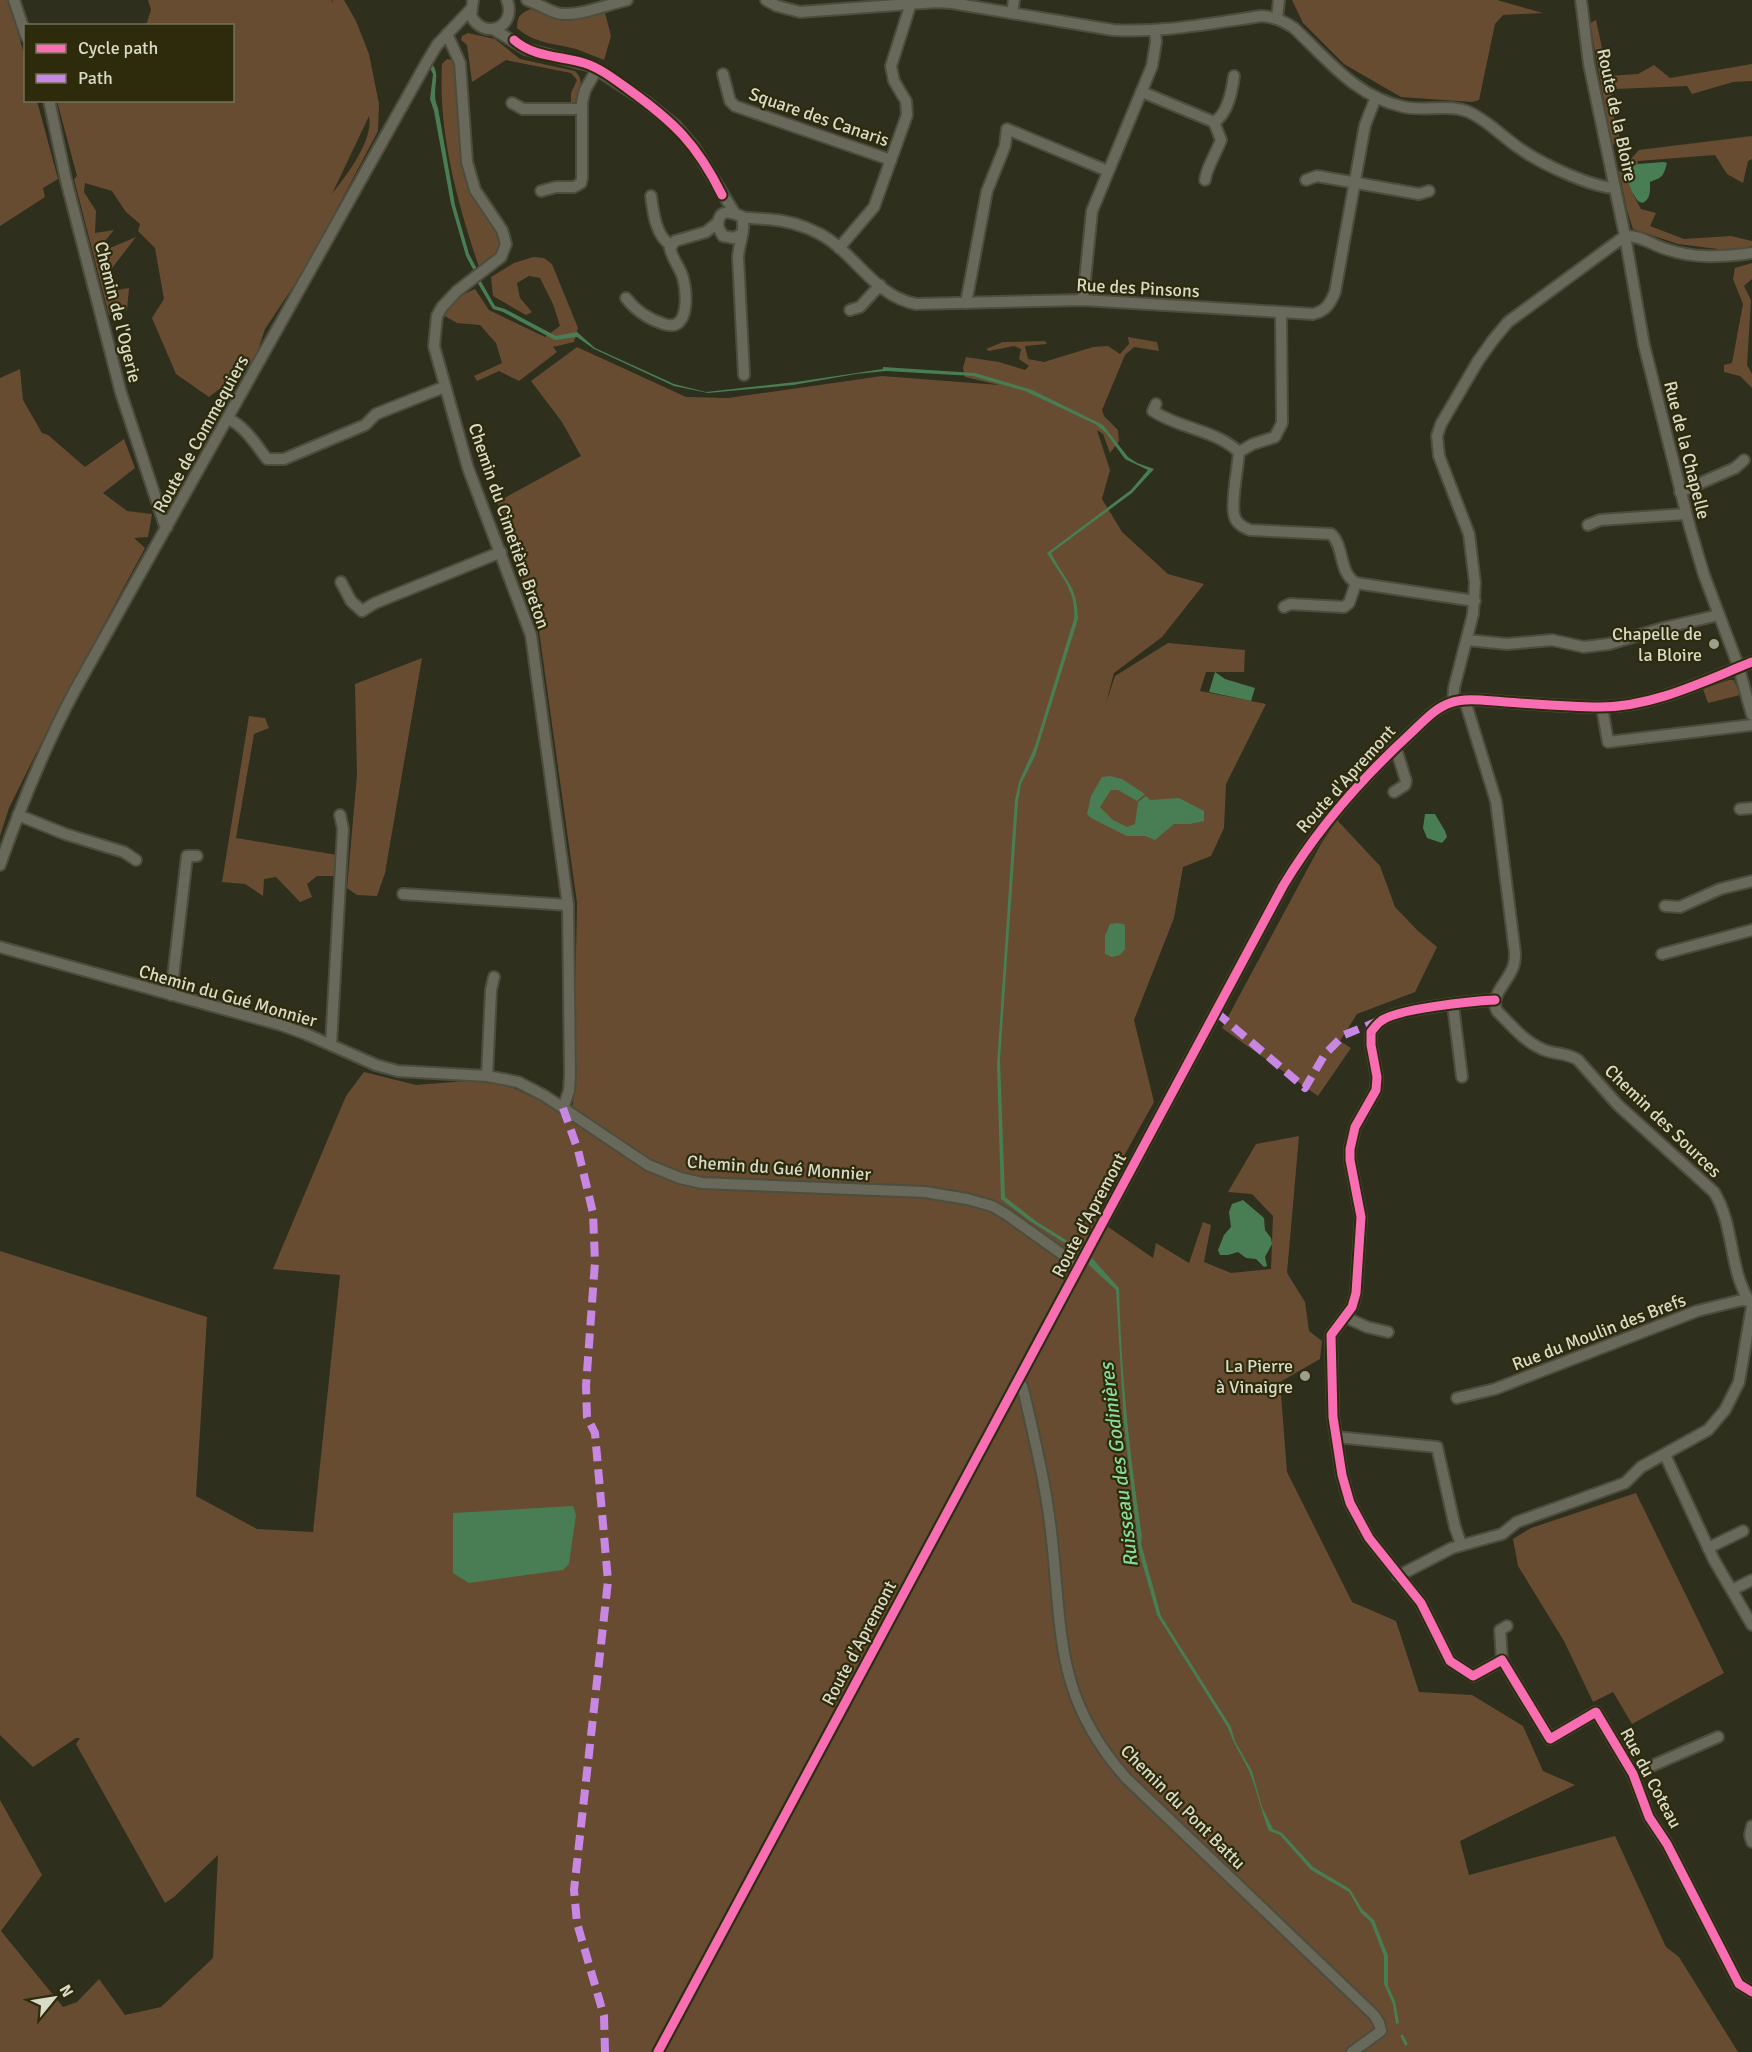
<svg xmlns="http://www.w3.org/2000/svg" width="1752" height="2052" font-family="Signika,sans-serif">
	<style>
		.green { fill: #674c32; fill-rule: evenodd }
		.water { fill: #497d53 }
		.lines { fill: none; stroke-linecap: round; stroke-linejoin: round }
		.stream { stroke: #497d53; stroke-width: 3 }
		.minor-casing { stroke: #4d4d3e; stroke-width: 14 }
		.minor { stroke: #68685b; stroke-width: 10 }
		.quiet { stroke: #c787e3; stroke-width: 8; stroke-dasharray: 15 8; stroke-linecap: butt }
		.cycleway-casing { stroke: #2d2b0c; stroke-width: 13 }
		.cycleway { stroke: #f96db3; stroke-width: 9 }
		.poi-dot { fill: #9e9e8c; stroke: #2d2b0c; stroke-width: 2 }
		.labels { text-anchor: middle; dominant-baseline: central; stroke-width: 4.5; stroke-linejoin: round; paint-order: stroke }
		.street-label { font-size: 18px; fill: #dadac8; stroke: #2d2b0c }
		.poi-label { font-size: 18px; fill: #dadac8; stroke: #2d2b0c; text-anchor: end }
		.water-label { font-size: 20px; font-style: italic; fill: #88da99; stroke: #2d2b0c }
	</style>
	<rect width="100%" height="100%" fill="#2f2f1e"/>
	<!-- green -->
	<g class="green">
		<polygon points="0,0 9,0 25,58 26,100 37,101 58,179 43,188 45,197 0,226"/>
		<path d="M148,0H331L334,4L332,0H344L356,21L369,54L379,104L378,131L305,269L265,329L254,362L209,397L176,374L152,318L164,299L155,248L138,231L140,224L126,212L112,191L85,183L84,192L96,211L95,233L114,230L100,247L103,251L136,237L106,276L111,291L129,288L127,310L109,315L74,179L77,176L57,101L232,100V26L146,25L151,10ZM369,116C374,140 346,176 332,194Z"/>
		<polygon points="1292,0 1497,0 1543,13 1503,15 1495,24 1479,100 1472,102 1401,97 1344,64 1303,23"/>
		<path d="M531,9L558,20L568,21L605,13L611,36L604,60C594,56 585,52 576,49C554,43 535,44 517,28C517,16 521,13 531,9Z"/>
		<polygon points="1596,20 1608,76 1638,74 1654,65 1670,78 1752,64 1752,81 1733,82 1692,94 1687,86 1616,89 1609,99 1620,139 1612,146 1590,23"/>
		<path d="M468,33L495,39L520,59L575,71C586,83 578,88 576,102L571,103V93L577,80L571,73L506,60L472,82L467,45L461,40L462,36Z"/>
		<path d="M447,59L452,60L454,66L461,152L490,219L503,243L501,253L480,270C458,205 438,134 442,64Z"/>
		<polygon points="1752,136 1752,159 1748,161 1743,183 1727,174 1715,155 1638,161 1633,194 1641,209 1656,213 1650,226 1684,239 1731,236 1752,241 1752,246 1734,251 1678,244 1633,229 1627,210 1619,172 1639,150"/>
		<polygon points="533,257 544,258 552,264 578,328 574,342 553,347 557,352 519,381 499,371 477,381 474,376 502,363 496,343 480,325 457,323 443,315 460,296 475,289 489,310 545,337 560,326 553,304 540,278 529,276 517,283 520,298 532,312 526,315 493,296 491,277 514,263"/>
		<polygon points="1752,263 1752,279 1744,286 1751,300 1747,365 1752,374 1752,388 1740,376 1724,372 1724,365 1732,363 1743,304 1733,279 1735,268"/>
		<polygon points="1128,337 1157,342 1159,351 1134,347 1125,355 1102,410 1104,416 1118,430 1119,441 1110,453 1103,434 1097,430 1110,470 1102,499 1122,532 1168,574 1204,584 1162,637 1114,673 1106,703 1115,676 1168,643 1245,650 1244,672 1206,672 1200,691 1266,704 1226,784 1224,828 1211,856 1183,867 1174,918 1134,1020 1154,1102 1091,1215 1153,1258 1156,1243 1189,1263 1203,1222 1211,1225 1204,1262 1231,1273 1271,1269 1273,1216 1252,1194 1228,1192 1256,1144 1299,1136 1287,1273 1305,1302 1309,1331 1322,1341 1320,1359 1280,1382 1287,1472 1352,1602 1396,1621 1419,1692 1472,1695 1523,1726 1543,1771 1575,1785 1460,1841 1469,1875 1615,1836 1666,1947 1679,1957 1738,2052 0,2052 0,1800 42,1875 1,1931 63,2007 77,2002 99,1979 125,2015 161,2007 213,1958 218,1855 174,1897 165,1903 76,1744 80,1738 76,1738 33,1767 0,1735 0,1251 207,1317 196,1496 257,1529 313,1532 340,1275 273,1269 346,1096 364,1072 416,1085 465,1081 503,1083 547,1104 563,1116 573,1104 577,903 539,631 497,502 581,456 562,422 531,381 577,347 686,397 728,398 882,376 999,385 965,377 963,368 966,357 999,362 1025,370 1029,366 1019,359 1021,349 1014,346 989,351 986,349 1003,342 1045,341 1047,344 1025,346 1028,359 1044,362 1093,347 1108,346 1120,354 1129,344"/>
		<polygon points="20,369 23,400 42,433 48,435 85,467 124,439 135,468 103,493 127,511 152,514 148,537 134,538 145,548 54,717 9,808 0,836 0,378"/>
		<polygon points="422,658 385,873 377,896 357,895 347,888 357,775 355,684"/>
		<polygon points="1729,680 1734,680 1740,695 1708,703 1703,689"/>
		<polygon points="249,716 265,718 269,728 254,734 236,838 337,855 336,876 317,876 307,884 312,897 300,902 276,877 264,879 263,896 245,884 222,882"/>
		<polygon points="1337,820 1380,866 1395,907 1418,931 1437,947 1415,992 1357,1014 1340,1041 1351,1048 1318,1096 1222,1028 1321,844"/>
		<polygon points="1636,1493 1724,1673 1632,1724 1613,1692 1593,1702 1564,1641 1518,1566 1513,1539 1531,1528"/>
	</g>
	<!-- water -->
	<g class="water">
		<path d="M432,64C442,75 430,91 438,108L455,205L469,254L477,269L474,271L466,256L451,204L434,111L430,99L433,74L430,68Z"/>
		<path d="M1664,162L1667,163C1663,177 1663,177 1650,182C1650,190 1651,200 1642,203L1638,201C1631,192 1626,179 1628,168L1638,164Z"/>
		<path d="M479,278L495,306L505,309L556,336L577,332L595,348L674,384L706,392L796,382L883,369V367L975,373L1032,390L1103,425L1128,457L1137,463L1154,469L1132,493L1051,553C1065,581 1077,584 1078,619L1035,756L1021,784L1018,802L1000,1059L1005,1197L1037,1222L1071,1243L1077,1244L1083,1248L1081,1251L1076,1250L1030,1221L1001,1199L997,1064L1015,800L1019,782L1035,746L1074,619C1077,591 1060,575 1047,553L1131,490L1148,470L1125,459L1106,433L1095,424L1025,391L973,376L886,371L856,374L793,385L708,393L674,386L594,349L577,337L555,340L503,312L493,309L476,280Z"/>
		<polygon points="1215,672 1225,679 1255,688 1251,701 1209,692"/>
		<polygon points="1110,776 1122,779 1145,794 1137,801 1118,790 1111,790 1100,807 1113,820 1127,827 1135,824 1138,802 1146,796 1150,800 1179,798 1204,811 1204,821 1190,824 1174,824 1155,840 1145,836 1127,836 1091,818 1087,814 1091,796 1102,777"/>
		<polygon points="1425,814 1435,814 1445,831 1447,837 1442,843 1427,838 1423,828"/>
		<polygon points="1117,923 1124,924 1125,927 1125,949 1120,955 1112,957 1105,954 1105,936 1110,924"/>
		<polygon points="1243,1200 1264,1218 1265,1230 1271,1238 1272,1244 1265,1257 1267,1266 1264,1267 1256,1259 1246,1258 1238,1252 1228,1255 1220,1255 1218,1250 1224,1235 1231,1227 1229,1212 1232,1204"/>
		<path d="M1092,1258L1119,1288C1121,1371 1129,1453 1142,1536L1141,1543L1161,1616L1231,1727L1235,1741L1252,1771L1262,1807L1273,1829L1282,1833L1313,1867L1350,1889L1362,1909L1374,1920L1388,1956V1986L1395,2001L1399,2023L1396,2024L1393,2004L1384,1984V1956L1371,1922L1361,1913L1349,1892L1311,1870L1280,1835L1269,1831C1261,1811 1257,1790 1249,1771C1242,1756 1233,1743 1228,1728L1157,1615L1139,1552L1124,1424L1116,1290L1088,1264Z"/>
		<polygon points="573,1506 576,1515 569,1564 563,1570 469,1583 453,1573 453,1513"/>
	</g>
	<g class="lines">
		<!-- stream -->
		<polyline class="stream" points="1402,2036 1406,2044"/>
		<!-- minor casing -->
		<g class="minor-casing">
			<g id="minor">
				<polyline points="14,0 26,36"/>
				<path d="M473,0L471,16C485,41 517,27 507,0"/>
				<path d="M527,0C537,3 547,10 557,13C575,18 609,4 627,0"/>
				<path d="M766,0L777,6L800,12L937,2L952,3L1113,30C1164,33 1211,23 1262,16C1274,17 1284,21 1294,28C1328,60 1356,97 1404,107C1426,112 1450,103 1471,113C1489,122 1503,137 1519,148C1540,163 1590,187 1615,188"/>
				<polyline points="1581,0 1589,64 1625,236 1644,345 1690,528 1704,575 1738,665 1752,715"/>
				<polyline points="1012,13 1014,0"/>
				<polyline points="1277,18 1279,0"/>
				<polyline points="493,29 526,49 591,66 645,101 676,126 694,147 734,212"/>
				<polyline points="447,34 460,63 467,162 475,190 502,230 506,244 501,257 457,291 442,307 437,316 434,346 468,468 531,635 568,905 570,1075 569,1091 563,1108"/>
				<polyline points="723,74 730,101 735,106 891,160"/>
				<path d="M1142,92L1214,122L1221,140C1216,154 1207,166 1205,180"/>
				<polyline points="49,100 66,180 121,393 164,523 167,527"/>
				<polyline points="512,103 523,109 582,109"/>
				<path d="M1214,122C1228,114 1232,91 1234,76"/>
				<polyline points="1306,180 1317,176 1419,194 1429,191"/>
				<polyline points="541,191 556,187 574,187 581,183 582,178 582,102 585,90 597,69"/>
				<path d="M651,196C653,212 656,237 671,245"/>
				<path d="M741,216C747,226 739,243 738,257L744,375"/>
				<path d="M741,234L734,238L723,236L718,227C718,207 731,212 743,217C751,219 759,218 766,219C785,220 803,225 820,234C854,252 875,297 916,304L1083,300L1313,314C1326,311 1330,304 1335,292L1365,125L1376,97"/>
				<path d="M1625,236C1640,235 1652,245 1666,249C1694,259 1723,257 1752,253"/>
				<polyline points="839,248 874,207 907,115 906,101 894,81 891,66 912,0"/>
				<path d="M626,298C636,311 648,319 664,324C690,333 687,292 683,278C680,267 672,259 670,248L675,241L706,232L717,223"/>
				<polyline points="1083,300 1092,211 1152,66 1156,42 1155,31"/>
				<polyline points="966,303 987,191 1005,146 1007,129 1108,171"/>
				<polyline points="850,310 860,307 880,285"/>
				<path d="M1281,312L1282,423L1275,437L1253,444L1239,452C1238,468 1231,500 1234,514C1235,523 1242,527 1250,530L1331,534C1345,547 1338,572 1356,583L1475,601"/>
				<path d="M1156,404L1153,411C1180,429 1214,429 1239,452"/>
				<path d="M228,419C244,425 257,446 267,459H284L365,425L376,414L444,387"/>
				<polyline points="1680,492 1735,468 1744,460"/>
				<polyline points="1588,525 1600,520 1686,514"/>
				<polyline points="341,582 351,601 362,611 375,603 501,552"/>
				<polyline points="1284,607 1290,604 1344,607 1349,603 1356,583"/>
				<polyline points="1467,640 1507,644 1552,640 1584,647 1609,644 1663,628 1719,615"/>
				<path d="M1465,701L1496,801L1515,953C1515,957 1515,963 1513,967C1508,982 1489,996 1497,1011C1511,1025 1524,1041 1542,1049C1554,1055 1566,1052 1578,1060L1618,1105L1714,1192C1734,1224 1729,1267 1748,1299"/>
				<polyline points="1453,702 1454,688 1473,614 1475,583 1469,534 1439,456 1437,436 1441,424 1478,361 1493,340 1508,322 1625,236"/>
				<polyline points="1602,707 1608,742 1752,725"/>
				<polyline points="1394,792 1405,785 1406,781 1398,755 1394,749"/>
				<polyline points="1740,809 1752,808"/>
				<polyline points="18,815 65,834 124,852 136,860"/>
				<path d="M0,865C21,805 45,746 75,690L428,60L437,45L470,10"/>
				<polyline points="403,894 568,905"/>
				<polyline points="1665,906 1680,907 1720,889 1752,881"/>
				<polyline points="0,947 281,1025 306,1034 376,1065 398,1071 487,1076 518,1082 545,1096 648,1165 680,1178 702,1183 925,1192 967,1199 992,1206 1006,1214 1080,1267"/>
				<polyline points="1662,954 1752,930"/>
				<polyline points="171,995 187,856 197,856"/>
				<path d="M1495,1000C1473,1001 1395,1009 1381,1021C1377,1024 1374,1028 1371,1032V1045L1377,1077L1376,1090L1355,1127L1350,1149V1160L1361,1217L1356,1293L1352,1307L1331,1335L1333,1417L1342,1475L1350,1503L1369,1538L1421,1603L1450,1661L1473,1676L1502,1660L1550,1739L1596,1712L1633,1774L1649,1817L1667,1844L1739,1984L1752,1992"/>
				<polyline points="1453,1005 1462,1077"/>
				<polyline points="331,1045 343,829 340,815"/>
				<polyline points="487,1076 491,990 494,977"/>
				<polyline points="1345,1317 1367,1327 1388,1332"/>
				<path d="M1017,1383L1022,1386L1025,1397C1035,1441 1046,1486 1051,1531C1063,1632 1053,1695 1126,1778L1374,2015L1379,2023L1381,2031L1352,2052"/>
				<polyline points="1457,1398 1495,1389 1526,1377 1697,1311 1742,1300 1752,1301"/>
				<polyline points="1336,1437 1437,1447 1455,1527 1461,1544"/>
				<polyline points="1665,1455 1714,1560 1752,1625"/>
				<polyline points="1708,1548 1743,1531"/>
				<polyline points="1398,1576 1452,1548 1502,1534 1517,1522 1625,1483 1641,1467 1708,1430 1725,1410 1739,1382 1752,1306"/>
				<polyline points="1732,1590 1752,1580"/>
				<polyline points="1502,1660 1500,1630 1507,1626"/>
				<polyline points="1633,1774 1718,1737"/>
				<polyline points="1752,1826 1750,1835 1752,1842"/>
				<path d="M658,2052L1283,886C1317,829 1362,778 1411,733C1423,722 1435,708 1450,703C1466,697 1488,701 1505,702C1536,704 1568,707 1600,707C1653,707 1704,681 1752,662"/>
			</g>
		</g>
		<!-- minor -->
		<use href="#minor" class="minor"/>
		<!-- quiet -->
		<g class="quiet">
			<polyline points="1216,1012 1305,1088 1325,1054 1344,1035 1376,1022"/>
			<polyline points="563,1108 578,1150 593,1213 595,1262 586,1386 587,1417 595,1433 608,1581 574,1890 577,1923 604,2016 605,2052"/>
		</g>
		<!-- cycleway casing -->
		<g class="cycleway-casing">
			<g id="cycleway">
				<path d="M514,40C533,57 561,56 584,63C600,68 614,79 628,89C674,122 697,144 722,195"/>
				<path d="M1495,1000C1473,1001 1395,1009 1381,1021C1377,1024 1374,1028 1371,1032V1045L1377,1077L1376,1090L1355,1127L1350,1149V1160L1361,1217L1356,1293L1352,1307L1331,1335L1333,1417L1342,1475L1350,1503L1369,1538L1421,1603L1450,1661L1473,1676L1502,1660L1550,1739L1596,1712L1633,1774L1649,1817L1667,1844L1739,1984L1752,1992"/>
				<path d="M658,2052L1283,886C1317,829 1362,778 1411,733C1423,722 1435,708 1450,703C1466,697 1488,701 1505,702C1536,704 1568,707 1600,707C1653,707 1704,681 1752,662"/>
			</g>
		</g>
		<!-- cycleway -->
		<use href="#cycleway" class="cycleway"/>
	</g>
	<!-- markers -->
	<g class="poi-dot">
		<circle cx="1714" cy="644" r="6"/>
		<circle cx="1305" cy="1376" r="6"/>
	</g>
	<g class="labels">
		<!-- street labels -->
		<g class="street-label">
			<text transform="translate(1617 115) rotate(78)">Route de la Bloire</text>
			<text transform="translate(819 117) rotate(19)">Square des Canaris</text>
			<text transform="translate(1138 288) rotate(3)">Rue des Pinsons</text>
			<text transform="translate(118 312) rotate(76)">Chemin de l'Ogerie</text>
			<text transform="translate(201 434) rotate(-61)">Route de Commequiers</text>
			<text transform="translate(1687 450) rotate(76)">Rue de la Chapelle</text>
			<text transform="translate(509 526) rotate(71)">Chemin du Cimetière Breton</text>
			<text transform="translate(1346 779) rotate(-48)">Route d'Apremont</text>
			<text transform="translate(228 996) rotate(16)">Chemin du Gué Monnier</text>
			<text transform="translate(1663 1121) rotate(44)">Chemin des Sources</text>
			<text transform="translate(779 1168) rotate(4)">Chemin du Gué Monnier</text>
			<text transform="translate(1089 1215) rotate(-62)">Route d'Apremont</text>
			<text transform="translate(1599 1332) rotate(-21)">Rue du Moulin des Brefs</text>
			<text transform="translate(859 1643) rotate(-62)">Route d'Apremont</text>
			<text transform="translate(1651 1778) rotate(62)">Rue du Coteau</text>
			<text transform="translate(1183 1807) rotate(45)">Chemin du Pont Battu</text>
		</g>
		<!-- poi labels -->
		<g class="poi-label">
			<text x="1702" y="634">Chapelle de<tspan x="1702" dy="21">la Bloire</tspan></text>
			<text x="1293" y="1366">La Pierre<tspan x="1293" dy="21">à Vinaigre</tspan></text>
		</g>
		<!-- water labels -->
		<g class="water-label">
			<text transform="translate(1119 1465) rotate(-97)">Ruisseau des Godinières</text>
		</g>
	</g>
	<!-- legend -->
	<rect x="24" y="24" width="210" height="78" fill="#2d2b0c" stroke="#727157" stroke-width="1.5"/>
	<rect x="36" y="44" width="30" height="9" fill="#f96db3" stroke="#727157" stroke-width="1.5"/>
	<text x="78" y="54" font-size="18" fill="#dadac8">Cycle path</text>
	<rect x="36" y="74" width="30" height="9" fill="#c787e3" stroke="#727157" stroke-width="1.5"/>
	<text x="78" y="84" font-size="18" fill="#dadac8">Path</text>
	<!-- north arrow -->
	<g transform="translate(54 1998) rotate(60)" stroke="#2d2b0c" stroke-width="4.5" paint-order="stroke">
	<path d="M0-4.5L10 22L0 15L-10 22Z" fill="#dadac8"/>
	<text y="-9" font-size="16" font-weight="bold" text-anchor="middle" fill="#dadac8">N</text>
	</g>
</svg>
